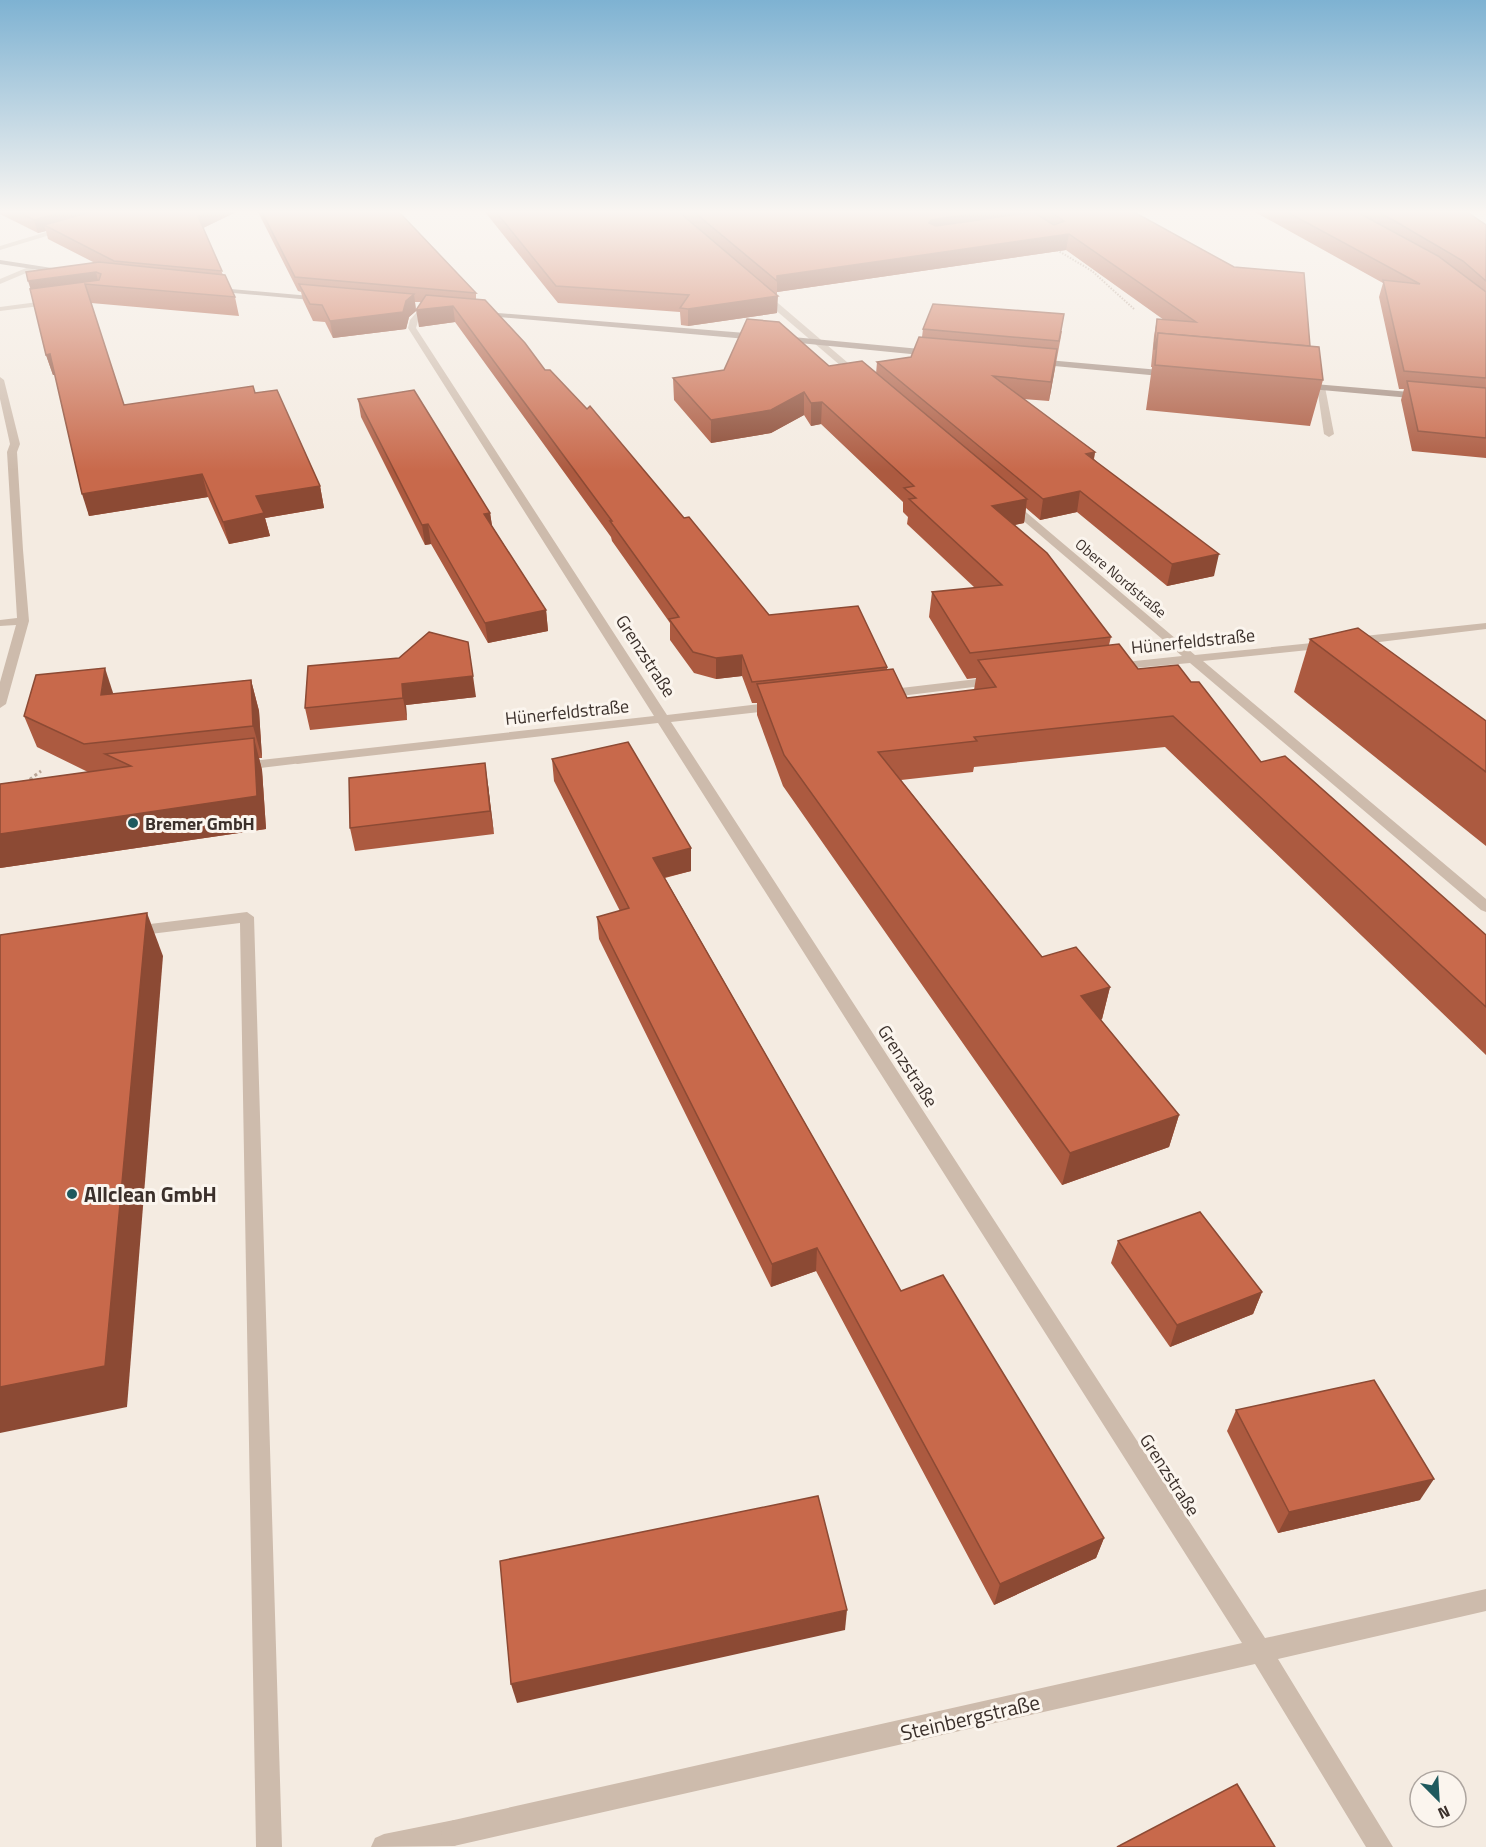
<svg xmlns="http://www.w3.org/2000/svg" width="1486" height="1847" font-family="'Titillium Web',sans-serif">
	<style>
		.lines { fill: none; stroke-linecap: round; stroke-linejoin: round }
		.path-far1 { stroke: #b9a596; stroke-width: 2; stroke-dasharray: 1.5 1.5; stroke-linecap: butt }
		.path { stroke: #b9a596; stroke-width: 3; stroke-dasharray: 3 3; stroke-linecap: butt }
		.service { fill: #cdbbac; fill-rule: evenodd }
		.minor { fill: #cdbbac; fill-rule: evenodd }
		.tertiary { fill: #cdbbac; fill-rule: evenodd }
		.secondary { fill: #a18a7d; fill-rule: evenodd }
		.wall { fill: #ac5a40 }
		.shaded-wall { fill: #8c4a34 }
		.building { fill: #c8694b; stroke: #8c4a34; stroke-width: 1.5 }
		.poi-dot { fill: #1f5a5e; stroke: #fbf5ee; stroke-width: 2 }
		.labels { text-anchor: middle; dominant-baseline: central; stroke-width: 6; stroke-linejoin: round; paint-order: stroke }
		.far-street-label { font-size: 15px; fill: #3b302b; stroke: #fbf5ee }
		.street-label { font-size: 18px; fill: #3b302b; stroke: #fbf5ee }
		.poi-label { font-size: 18px; font-weight: bold; fill: #3b302b; stroke: #fbf5ee; text-anchor: start }
		.near-poi-label { font-size: 21px; font-weight: bold; fill: #3b302b; stroke: #fbf5ee; text-anchor: start }
		.near-street-label { font-size: 21px; fill: #3b302b; stroke: #fbf5ee }
	</style>
	<rect width="100%" height="100%" fill="#f4ebe1"/>
	<g class="lines">
		<!-- path-far1 -->
		<polyline class="path-far1" points="1057,250 1092,271 1134,309"/>
		<!-- path -->
		<polyline class="path" points="25,783 41,771"/>
		<!-- service -->
		<g class="service">
			<polygon points="53,300 57,302 56,304 0,311 0,307"/>
			<polygon points="1321,384 1325,387 1334,434 1329,437 1324,434 1317,387"/>
			<polygon points="18,547 23,550 29,621 6,704 0,708 0,682 16,625 0,626 0,620 17,618 13,550"/>
			<polygon points="297,756 304,760 302,763 243,770 236,766 243,762"/>
			<polygon points="247,912 254,917 282,1847 256,1847 240,923 134,936 126,931 134,926"/>
			<polygon points="454,1820 463,1824 467,1833 463,1842 454,1846 371,1847 375,1838 384,1834"/>
		</g>
		<!-- minor -->
		<g class="minor">
			<polygon points="31,266 38,268 0,284 0,279"/>
			<polygon points="759,292 765,292 861,374 861,378 855,378 759,296"/>
			<polygon points="422,306 429,308 418,321 416,328 667,715 777,702 783,706 777,710 671,722 1265,1638 1486,1589 1486,1611 1278,1659 1393,1847 1366,1847 1255,1664 454,1846 445,1842 441,1833 445,1824 454,1820 1242,1643 658,723 297,764 290,760 297,756 654,716 408,328 410,320"/>
			<polygon points="0,377 4,380 20,444 17,452 23,550 18,553 13,550 7,452 10,444 0,399"/>
			<polygon points="1006,502 1014,502 1195,655 1332,641 1332,647 1328,648 1203,661 1486,899 1486,912 1481,910 1190,663 1112,670 1110,667 1116,663 1182,656 1006,506"/>
			<polygon points="1486,623 1486,629 1355,645 1349,641 1355,637"/>
			<polygon points="994,677 998,678 998,684 884,698 878,694 884,690"/>
		</g>
		<!-- tertiary -->
		<polygon class="tertiary" points="63,227 70,229 0,250 0,246"/>
		<!-- secondary -->
		<g class="secondary">
			<polygon points="0,260 65,270 69,272 65,274 0,264"/>
			<polygon points="208,287 322,297 326,299 322,301 211,291 207,289"/>
			<polygon points="474,311 758,334 762,337 758,340 477,315 473,313"/>
			<polygon points="782,336 931,350 935,353 931,356 779,341 779,337"/>
			<polygon points="1036,359 1171,371 1175,374 1171,377 1033,364 1033,360"/>
			<polygon points="1302,383 1422,393 1427,396 1422,399 1299,388 1299,384"/>
		</g>
	</g>
	<!-- wall -->
	<g class="wall">
		<polygon points="0,212 236,212 203,228 223,275 235,297 239,316 91,303 124,405 255,393 320,486 324,508 265,518 270,536 229,544 208,497 89,516 55,375 53,375 46,355 95,263 48,239 46,231 38,233 0,214"/>
		<polygon points="258,212 399,212 476,293 476,300 545,370 684,518 769,615 887,667 887,670 907,698 974,690 976,678 967,679 929,617 932,592 975,588 907,524 908,517 903,512 903,502 821,424 811,426 804,415 771,433 711,443 674,400 673,378 829,366 876,374 877,362 911,357 922,337 923,329 1062,331 1049,401 1023,399 1095,452 1094,459 1214,576 1167,586 1077,512 1040,520 1026,508 1024,523 1015,525 1111,637 1109,645 1138,669 1191,682 1261,762 1486,935 1486,1055 1165,747 974,767 973,772 901,780 1042,957 1110,987 1102,1019 1101,1020 1179,1115 1169,1147 1062,1185 783,786 757,715 757,703 752,703 742,676 716,679 694,673 670,640 670,623 612,541 611,537 455,322 419,327 422,302 415,302 416,311 409,317 406,329 333,338 325,322 313,321 303,300 301,292 298,291"/>
		<polygon points="485,212 1022,212 1022,214 1026,213 1024,212 1134,212 1310,346 1323,380 1310,426 1146,410 1152,367 1151,367 1154,336 1157,319 1164,320 1066,250 777,292 777,313 688,326 681,325 680,312 558,303"/>
		<polygon points="1255,212 1467,212 1486,225 1486,458 1412,451 1401,400 1404,389 1399,389 1379,297 1383,283"/>
		<polygon points="358,399 490,513 492,526 546,610 548,631 488,643 431,544 425,545 361,417"/>
		<polygon points="1310,639 1486,721 1486,846 1294,692"/>
		<polygon points="308,666 476,697 406,705 407,720 310,730 305,708"/>
		<polygon points="251,680 259,711 262,758 259,758 262,770 266,829 0,868 0,784 88,772 37,747 24,716 114,694"/>
		<polygon points="552,759 691,871 665,878 901,1291 1104,1538 1096,1558 994,1605 816,1271 771,1287 599,939 597,917 620,911 554,781"/>
		<polygon points="488,785 494,834 355,851 350,828"/>
		<polygon points="1118,1241 1262,1292 1253,1314 1170,1347 1111,1263"/>
		<polygon points="1236,1410 1420,1500 1278,1533 1227,1431"/>
	</g>
	<!-- shaded-wall -->
	<g class="shaded-wall">
		<polygon points="61,212 113,212 44,225 46,231 38,233 34,220"/>
		<polygon points="206,212 236,212 201,229 198,216"/>
		<polygon points="982,212 1022,212 1021,222 930,236 929,223 931,220"/>
		<polygon points="1069,234 1066,250 777,292 777,276"/>
		<polygon points="96,272 99,285 85,284 34,300 28,281"/>
		<polygon points="414,294 416,311 409,317 406,329 333,338 330,321 406,301"/>
		<polygon points="778,296 777,313 688,326 688,309"/>
		<polygon points="453,306 455,322 419,327 416,310"/>
		<polygon points="1057,349 1055,368 1049,401 1051,382"/>
		<polygon points="50,354 57,374 53,375 46,355"/>
		<polygon points="804,392 804,415 771,433 711,443 711,420"/>
		<polygon points="822,402 821,424 811,426 811,403"/>
		<polygon points="1095,452 1091,473 1086,454"/>
		<polygon points="202,474 208,497 89,516 82,494"/>
		<polygon points="320,486 324,508 265,518 270,536 229,544 223,522 256,496"/>
		<polygon points="1080,491 1077,512 1040,520 1043,499"/>
		<polygon points="1027,499 1024,523 989,530 992,506"/>
		<polygon points="490,513 493,532 484,514"/>
		<polygon points="428,524 431,544 425,545 422,525"/>
		<polygon points="1219,554 1214,576 1167,586 1172,564"/>
		<polygon points="546,610 548,631 488,643 485,623"/>
		<polygon points="742,655 742,676 716,679 716,658"/>
		<polygon points="105,668 115,699 101,695"/>
		<polygon points="473,676 476,697 406,705 407,720 403,698 402,684"/>
		<polygon points="251,680 259,711 262,758 253,726"/>
		<polygon points="254,738 262,770 266,829 0,868 0,834"/>
		<polygon points="485,763 488,785 494,834 490,811"/>
		<polygon points="691,848 691,871 654,880 653,858"/>
		<polygon points="147,913 163,956 127,1407 0,1433 0,1387"/>
		<polygon points="1110,987 1102,1019 1074,1028 1081,996"/>
		<polygon points="1179,1115 1169,1147 1062,1185 1070,1153"/>
		<polygon points="817,1248 816,1271 771,1287 772,1264"/>
		<polygon points="1262,1292 1253,1314 1170,1347 1177,1325"/>
		<polygon points="1434,1479 1420,1500 1278,1533 1289,1512"/>
		<polygon points="1104,1538 1096,1558 994,1605 1000,1584"/>
		<polygon points="847,1610 845,1630 517,1703 511,1684"/>
	</g>
	<!-- building -->
	<g class="building">
		<polygon points="19,212 61,212 34,220"/>
		<polygon points="91,212 206,212 198,216 222,271 114,261 44,225"/>
		<polygon points="262,212 399,212 476,293 295,277"/>
		<polygon points="496,212 679,212 778,296 688,309 680,308 689,295 556,286"/>
		<polygon points="694,212 982,212 931,220 929,223 936,226 1033,212 1054,225 1064,221 1051,212 1134,212 1234,267 1304,273 1310,346 1158,333 1155,349 1154,349 1157,319 1196,322 1069,234 777,276 777,281"/>
		<polygon points="1287,212 1357,212 1438,256 1486,292 1486,378 1404,371 1383,280 1420,284"/>
		<polygon points="1378,212 1467,212 1486,225 1486,281 1463,261 1393,220"/>
		<polygon points="99,262 225,275 235,297 85,284 124,405 253,386 255,393 277,390 320,486 256,496 264,513 223,522 202,474 82,494 50,354 46,355 30,289 99,280 101,274 96,272 28,281 26,272"/>
		<polygon points="299,284 414,294 406,301 403,312 330,321 322,305 310,304"/>
		<polygon points="426,295 485,300 525,343 545,370 550,370 587,409 590,406 684,518 689,517 769,615 858,606 887,667 752,682 742,655 716,658 693,652 669,619 679,617 610,521 612,521 453,306 416,310"/>
		<polygon points="933,304 1064,314 1059,341 923,329"/>
		<polygon points="747,319 779,322 829,366 862,361 1027,499 992,506 1047,553 1111,637 970,653 932,592 1002,585 909,499 916,498 904,488 914,486 822,402 811,403 804,392 771,410 711,420 673,378 724,370"/>
		<polygon points="1158,333 1319,347 1323,380 1155,365"/>
		<polygon points="919,337 1057,349 1051,382 993,376 1095,452 1086,454 1219,554 1172,564 1080,491 1043,499 877,362 911,357"/>
		<polygon points="1407,381 1486,388 1486,438 1418,431"/>
		<polygon points="414,390 490,513 484,514 546,610 485,623 428,524 422,525 358,399"/>
		<polygon points="1358,628 1486,721 1486,772 1310,639"/>
		<polygon points="429,632 468,642 473,676 402,684 403,698 305,708 308,666 399,658"/>
		<polygon points="1119,644 1138,669 1178,665 1191,682 1199,682 1261,762 1285,756 1486,935 1486,1007 1173,716 974,737 977,741 878,752 1042,957 1076,947 1110,987 1081,996 1179,1115 1070,1153 784,755 757,684 893,669 907,698 996,687 978,660"/>
		<polygon points="105,668 101,695 251,680 253,726 84,744 24,716 36,675"/>
		<polygon points="254,738 257,796 0,834 0,784 131,766 105,754"/>
		<polygon points="628,742 691,848 653,858 901,1291 943,1275 1104,1538 1000,1584 817,1248 772,1264 597,917 629,908 552,759"/>
		<polygon points="485,763 490,811 350,828 349,778"/>
		<polygon points="147,913 105,1366 0,1387 0,935"/>
		<polygon points="1200,1212 1262,1292 1177,1325 1118,1241"/>
		<polygon points="1374,1380 1434,1479 1289,1512 1236,1410"/>
		<polygon points="818,1496 847,1610 511,1684 500,1561"/>
		<polygon points="1237,1784 1275,1847 1117,1847"/>
	</g>
	<!-- sky -->
	<linearGradient id="sky" x2="0" y2="1"><stop stop-color="#7eb2d2"/><stop offset="0.45" stop-color="#faf6f2"/><stop offset="1" stop-color="#faf6f2" stop-opacity="0"/></linearGradient>
	<rect width="1486" height="471" fill="url(#sky)"/>
	<!-- markers -->
	<g class="poi-dot">
		<circle cx="133" cy="823" r="6"/>
		<circle cx="72" cy="1194" r="6"/>
	</g>
	<g class="labels">
		<!-- far-street labels -->
		<g class="far-street-label">
			<text transform="translate(1121 578) rotate(40)">Obere Nordstraße</text>
		</g>
		<!-- street labels -->
		<g class="street-label">
			<text transform="translate(1193 641) rotate(-6)">Hünerfeldstraße</text>
			<text transform="translate(646 656) rotate(57)">Grenzstraße</text>
			<text transform="translate(567 712) rotate(-6)">Hünerfeldstraße</text>
			<text transform="translate(908 1066) rotate(57)">Grenzstraße</text>
			<text transform="translate(1170 1475) rotate(57)">Grenzstraße</text>
		</g>
		<!-- poi labels -->
		<g class="poi-label">
			<text x="145" y="823">Bremer GmbH</text>
		</g>
		<!-- near-poi labels -->
		<g class="near-poi-label">
			<text x="84" y="1194">Allclean GmbH</text>
		</g>
		<!-- near-street labels -->
		<g class="near-street-label">
			<text transform="translate(970 1717) rotate(-13)">Steinbergstraße</text>
		</g>
	</g>
	<!-- north arrow -->
	<g transform="translate(1438 1799) rotate(156)"><circle r="28" fill="#fbf5ee" stroke="#aea6a0" stroke-width="1.5"/>
	<path d="M0-4.5L10 22L0 15L-10 22Z" fill="#1f5a5e"/>
	<text y="-9" font-size="16" font-weight="bold" text-anchor="middle" fill="#3b302b">N</text>
	</g>
</svg>
